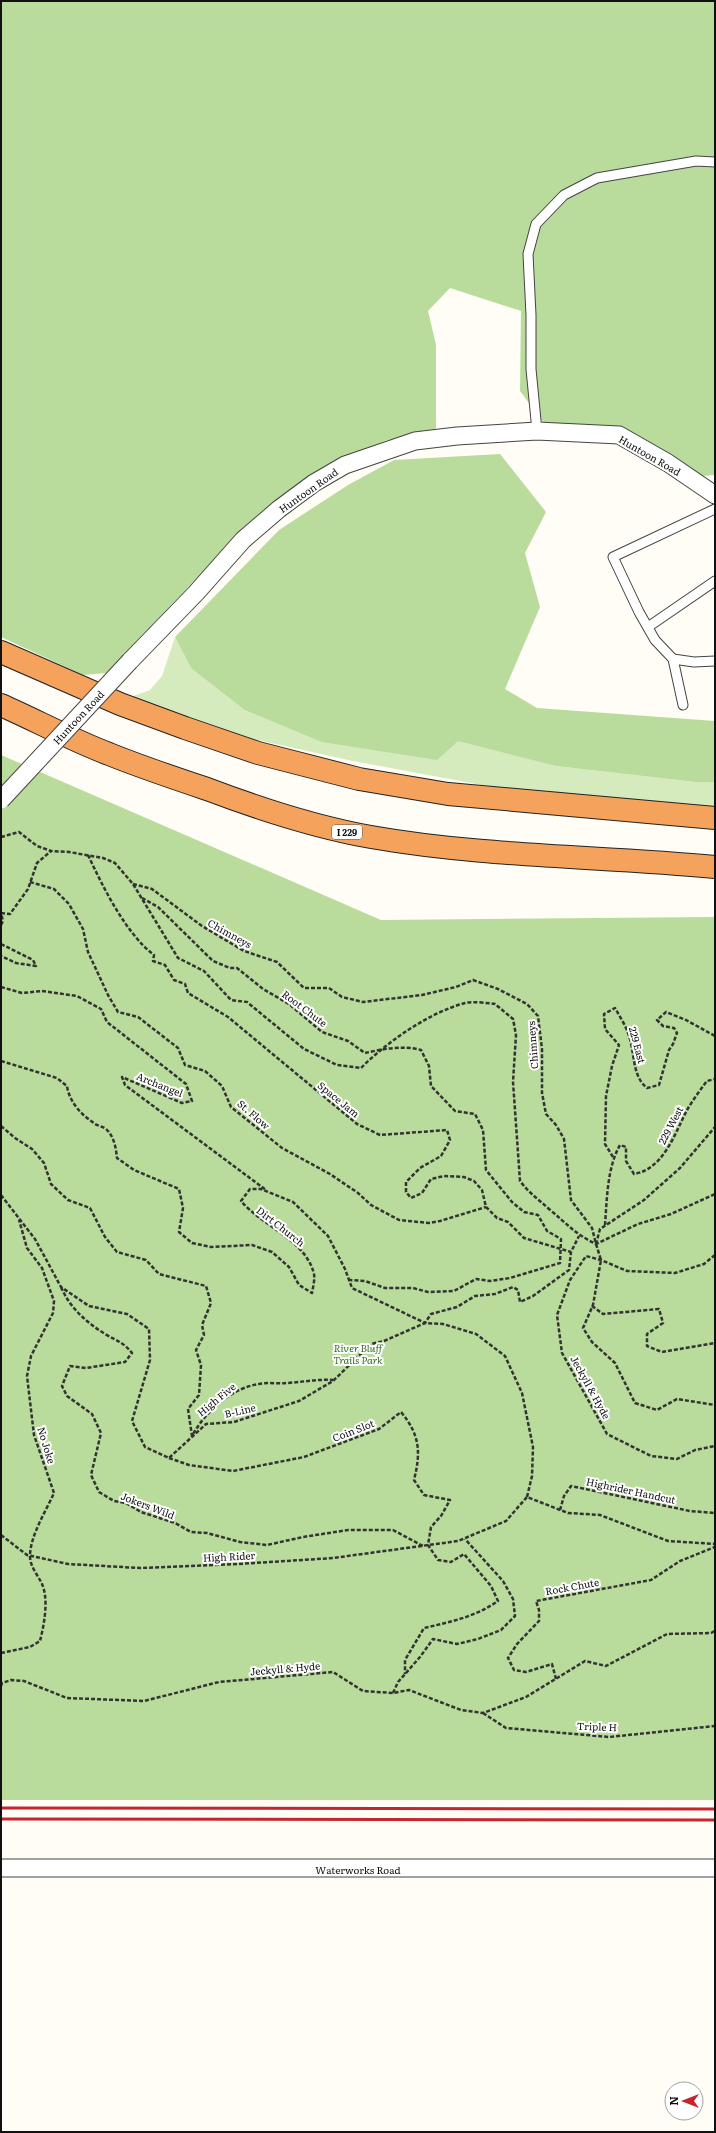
<svg xmlns="http://www.w3.org/2000/svg" width="716" height="2133" font-family="Literata,serif">
	<style>
		.green { fill: #d5ebbd }
		.forest { fill: #b9dc9c }
		.lines { fill: none; stroke-linecap: round; stroke-linejoin: round }
		.service-casing { stroke: #444; stroke-width: 11 }
		.minor-casing { stroke: #444; stroke-width: 19 }
		.motorway-casing { stroke: #222; stroke-width: 24 }
		.path { stroke: #333; stroke-width: 2.5; stroke-dasharray: 4 2; stroke-linecap: butt }
		.service { stroke: #fff; stroke-width: 9 }
		.minor { stroke: #fff; stroke-width: 17 }
		.motorway { stroke: #f5a25d; stroke-width: 22 }
		.rail { stroke: #c4262e; stroke-width: 3 }
		.minor-bridge-casing { stroke: #444; stroke-width: 19; stroke-linecap: butt }
		.minor-bridge { stroke: #fff; stroke-width: 17 }
		.labels { text-anchor: middle; dominant-baseline: central; stroke-width: 4; stroke-linejoin: round; paint-order: stroke }
		.shield { fill: #fff; stroke: #585858; stroke-width: 1 }
		.shield-label { font-size: 9px; font-weight: bold; fill: #111 }
		.street-label { font-size: 10px; fill: #111; stroke: #fff }
		.park-label { font-size: 10px; font-style: italic; fill: #2f6b1f; stroke: #fff }
	</style>
	<rect width="100%" height="100%" fill="#fffdf5"/>
	<!-- green -->
	<polygon class="green" points="175,637 191,668 556,766 695,782 715,782 715,808 519,792 353,761 244,737 168,714 131,697 150,690 162,676"/>
	<!-- forest -->
	<g class="forest">
		<polygon points="1,1 715,1 715,475 703,476 614,441 549,430 520,391 521,311 450,288 428,311 436,345 436,433 387,440 329,467 235,538 106,673 83,675 1,637"/>
		<polygon points="500,454 546,512 525,553 540,607 505,689 537,708 715,721 715,782 695,782 556,766 458,741 437,760 322,742 245,710 191,668 175,637 279,530 348,485 394,460"/>
		<polygon points="1,755 381,920 715,917 715,1800 1,1800"/>
	</g>
	<g class="lines">
		<!-- service casing -->
		<g class="service-casing">
			<g id="service">
				<polyline points="537,431 531,369 531,315 528,254 536,224 564,195 597,178 696,161 715,162"/>
				<polyline points="648,627 715,581"/>
				<polyline points="673,659 694,662 715,661"/>
				<polyline points="683,705 673,659 655,640 639,612 613,557 715,509"/>
			</g>
		</g>
		<!-- minor casing -->
		<g class="minor-casing">
			<g id="minor">
				<polyline points="130,661 196,593 243,540 279,509 314,483 345,465 415,441 457,436 537,431 619,435 668,463 715,495"/>
				<polyline points="1,1868 715,1868"/>
			</g>
		</g>
		<!-- motorway casing -->
		<g class="motorway-casing">
			<g id="motorway">
				<polyline points="1,652 120,704 185,728 258,753 359,779 448,794 715,818"/>
				<path d="M1,705C37,721 72,740 109,754C141,767 174,778 207,789C260,809 315,827 371,837C485,857 600,856 715,867"/>
			</g>
		</g>
		<!-- path -->
		<g class="path">
			<path d="M1,837L19,832L37,846L51,851L69,852L103,858L115,863L133,884L178,958L204,971L231,1000L247,1002L304,1049L337,1065L361,1068C387,1042 428,1013 465,1003C474,1001 486,1003 495,1004L513,1019L516,1035L513,1082L520,1181C529,1193 538,1199 549,1209C566,1223 575,1234 596,1244L638,1224L671,1214L715,1194"/>
			<path d="M88,855C103,887 126,934 154,955L153,961L165,965L174,980L185,984L188,993L228,1017L357,1124L380,1135L447,1130L450,1140L441,1156L420,1168L406,1182V1192L411,1198L422,1193L431,1179L444,1176L464,1177L474,1181L482,1190L486,1207L497,1218L508,1222L524,1238L571,1252"/>
			<polyline points="30,882 54,889 69,904 83,929 88,952 108,995 118,1012 138,1017 178,1048 185,1065 205,1071 222,1086 231,1107 282,1148 330,1174 358,1193 371,1205 399,1220 429,1223 440,1221 486,1207"/>
			<polyline points="133,884 152,889 202,926 244,951 277,962 304,988 329,988 342,997 363,1002 422,995 456,987 473,980 498,989 527,1004 538,1016 542,1049 542,1093 546,1114 556,1125 564,1139 571,1200 592,1228 596,1244 600,1229 644,1200 680,1168 715,1127"/>
			<path d="M142,898L158,907L213,961L230,968H237L263,989L289,1004L322,1032L348,1041L365,1053C382,1049 404,1045 421,1050L429,1066L431,1086L455,1111L475,1114L483,1130L486,1170L512,1202L524,1212L538,1215L547,1231L561,1239L560,1263L510,1278L490,1281L476,1279L454,1291L428,1292L413,1288H385L365,1281L349,1280"/>
			<polyline points="1,913 10,914 28,889 37,863 51,851"/>
			<polyline points="1,925 3,921 1,913"/>
			<polyline points="1,944 33,960 36,966 16,963 1,956"/>
			<polyline points="1,987 22,993 42,991 77,996 101,1009 107,1022 186,1084 192,1101 182,1103 122,1077 125,1085 266,1190"/>
			<path d="M1,1061L57,1078L67,1086C69,1101 81,1115 94,1123C97,1126 102,1126 106,1129C114,1136 116,1148 117,1158L134,1170L179,1189L183,1208L179,1232L192,1243L211,1247L252,1245L272,1252L289,1267L299,1285L312,1293C313,1287 315,1280 314,1274C306,1240 262,1226 241,1201L250,1189H261L293,1202L328,1236L345,1269L352,1288L425,1323L431,1314L457,1307L475,1296L495,1294L513,1287L518,1290L520,1302L533,1296L569,1270L571,1252L579,1236"/>
			<path d="M1,1126L15,1138L32,1149L44,1163L51,1184L68,1200L90,1208L105,1237L117,1252L146,1260L159,1274L206,1286L211,1303L202,1325L204,1335L196,1350L201,1365L199,1395L188,1409L192,1436C205,1412 231,1388 259,1384C268,1382 278,1384 287,1383C303,1382 317,1379 333,1380"/>
			<path d="M613,1157L605,1144L606,1096L612,1066L619,1045L605,1029L604,1014L615,1008C620,1017 626,1026 629,1036C635,1054 632,1076 647,1088L659,1085L669,1050L673,1044L677,1033L674,1028L663,1026L657,1020L666,1012L686,1020L715,1036"/>
			<polyline points="1,1195 35,1239 61,1287 89,1306 127,1314 149,1329 150,1360 132,1421 145,1447 169,1458 206,1424 234,1422 299,1401 333,1381 371,1344 384,1341 425,1323 443,1324 476,1334 505,1356 522,1393 533,1447 532,1476 527,1497"/>
			<path d="M605,1225C607,1199 607,1168 620,1145L626,1147V1161L634,1174C664,1169 675,1133 687,1110C693,1100 700,1090 707,1081L715,1079"/>
			<polyline points="596,1244 601,1260 593,1305 583,1328 592,1342 615,1363 635,1403 657,1410 677,1399 715,1405"/>
			<polyline points="715,1255 704,1264 675,1273 627,1271 601,1260 586,1256 570,1280 557,1315 562,1353 607,1434 651,1456 677,1459 695,1450 715,1446"/>
			<path d="M61,1287C70,1308 86,1322 105,1334C117,1341 123,1342 132,1353L125,1362L86,1368L70,1366L62,1386L67,1396L92,1414L101,1433L91,1475L99,1492L114,1501L126,1503L141,1512L175,1523L191,1532L207,1533L240,1542L267,1545L303,1537L348,1530H393L423,1546"/>
			<polyline points="592,1306 603,1314 659,1309 663,1323 647,1334 647,1346 662,1352 715,1343"/>
			<path d="M169,1458L189,1465L233,1471L304,1457L379,1429L401,1412C420,1435 421,1452 414,1480L424,1495L450,1500L441,1516L431,1527L428,1545L438,1560L451,1562L464,1554L491,1586L498,1601C475,1617 450,1622 424,1628L405,1660V1674"/>
			<polyline points="560,1510 564,1496 571,1486 690,1511 715,1513"/>
			<polyline points="1,1535 27,1555 68,1564 140,1568 239,1564 333,1558 458,1541 506,1521 527,1497 568,1513 600,1515 668,1541 715,1544"/>
			<path d="M1,1653L30,1647L40,1641C44,1625 49,1600 42,1584C38,1575 30,1567 30,1556C30,1536 46,1511 54,1493L34,1435L27,1376L31,1356L53,1313L54,1301L42,1268L27,1248L19,1220"/>
			<polyline points="556,1679 552,1664 526,1672 514,1670 508,1658 517,1644 539,1621 539,1610 536,1601 651,1580 680,1561 715,1547"/>
			<polyline points="1,1686 2,1683 11,1680 24,1681 67,1698 144,1701 219,1682 333,1672 363,1691 393,1693 409,1690 461,1710 483,1713 526,1697 585,1661 606,1666 667,1634 711,1633 715,1631"/>
			<polyline points="393,1693 398,1682 420,1657 433,1639 457,1644 478,1639 501,1630 515,1616 513,1599 503,1581 465,1539"/>
			<polyline points="483,1713 506,1728 609,1737 715,1726"/>
		</g>
		<!-- service -->
		<use href="#service" class="service"/>
		<!-- minor -->
		<use href="#minor" class="minor"/>
		<!-- motorway -->
		<use href="#motorway" class="motorway"/>
		<!-- rail -->
		<g class="rail">
			<polyline points="1,1808 715,1809"/>
			<polyline points="1,1819 715,1820"/>
		</g>
		<!-- minor-bridge casing -->
		<g class="minor-bridge-casing">
			<polyline id="minor-bridge" points="1,800 130,661"/>
		</g>
		<!-- minor-bridge -->
		<use href="#minor-bridge" class="minor-bridge"/>
	</g>
	<g class="labels">
		<!-- shield labels -->
		<rect class="shield" x="332" y="825" width="30" height="14" rx="3"/>
		<g class="shield-label">
			<text x="347" y="832">I 229</text>
		</g>
		<!-- street labels -->
		<g class="street-label">
			<text transform="translate(650 455) rotate(30)">Huntoon Road</text>
			<text transform="translate(308 490) rotate(-35)">Huntoon Road</text>
			<text transform="translate(78 717) rotate(-47)">Huntoon Road</text>
			<text transform="translate(230 933) rotate(29)">Chimneys</text>
			<text transform="translate(305 1008) rotate(37)">Root Chute</text>
			<text transform="translate(532 1045) rotate(-94)">Chimneys</text>
			<text transform="translate(638 1045) rotate(75)">229 East</text>
			<text transform="translate(160 1084) rotate(22)">Archangel</text>
			<text transform="translate(339 1099) rotate(39)">Space Jam</text>
			<text transform="translate(254 1114) rotate(41)">St. Flow</text>
			<text transform="translate(670 1125) rotate(-62)">229 West</text>
			<text transform="translate(281 1226) rotate(38)">Dirt Church</text>
			<text transform="translate(591 1387) rotate(61)">Jeckyll &amp; Hyde</text>
			<text transform="translate(216 1399) rotate(-39)">High Five</text>
			<text transform="translate(240 1410) rotate(-13)">B-Line</text>
			<text transform="translate(353 1430) rotate(-21)">Coin Slot</text>
			<text transform="translate(47 1445) rotate(73)">No Joke</text>
			<text transform="translate(631 1490) rotate(12)">Highrider Handcut</text>
			<text transform="translate(148 1505) rotate(21)">Jokers Wild</text>
			<text transform="translate(229 1556) rotate(-3)">High Rider</text>
			<text transform="translate(572 1586) rotate(-10)">Rock Chute</text>
			<text transform="translate(285 1668) rotate(-5)">Jeckyll &amp; Hyde</text>
			<text transform="translate(597 1726) rotate(2)">Triple H</text>
			<text x="358" y="1869">Waterworks Road</text>
		</g>
		<!-- park labels -->
		<g class="park-label">
			<text x="358" y="1347">River Bluff<tspan x="358" dy="12">Trails Park</tspan></text>
		</g>
	</g>
	<!-- border -->
	<rect width="716" height="2133" fill="none" stroke="#111111" stroke-width="4"/>
	<!-- north arrow -->
	<g transform="translate(684 2101) rotate(270)"><circle r="19" fill="#ffffff" stroke="#a0a0a0"/>
	<path d="M0-3L7 15L0 10L-7 15Z" fill="#c4262e"/>
	<text y="-6" font-size="11" font-weight="bold" text-anchor="middle" fill="#111111">N</text>
	</g>
</svg>
